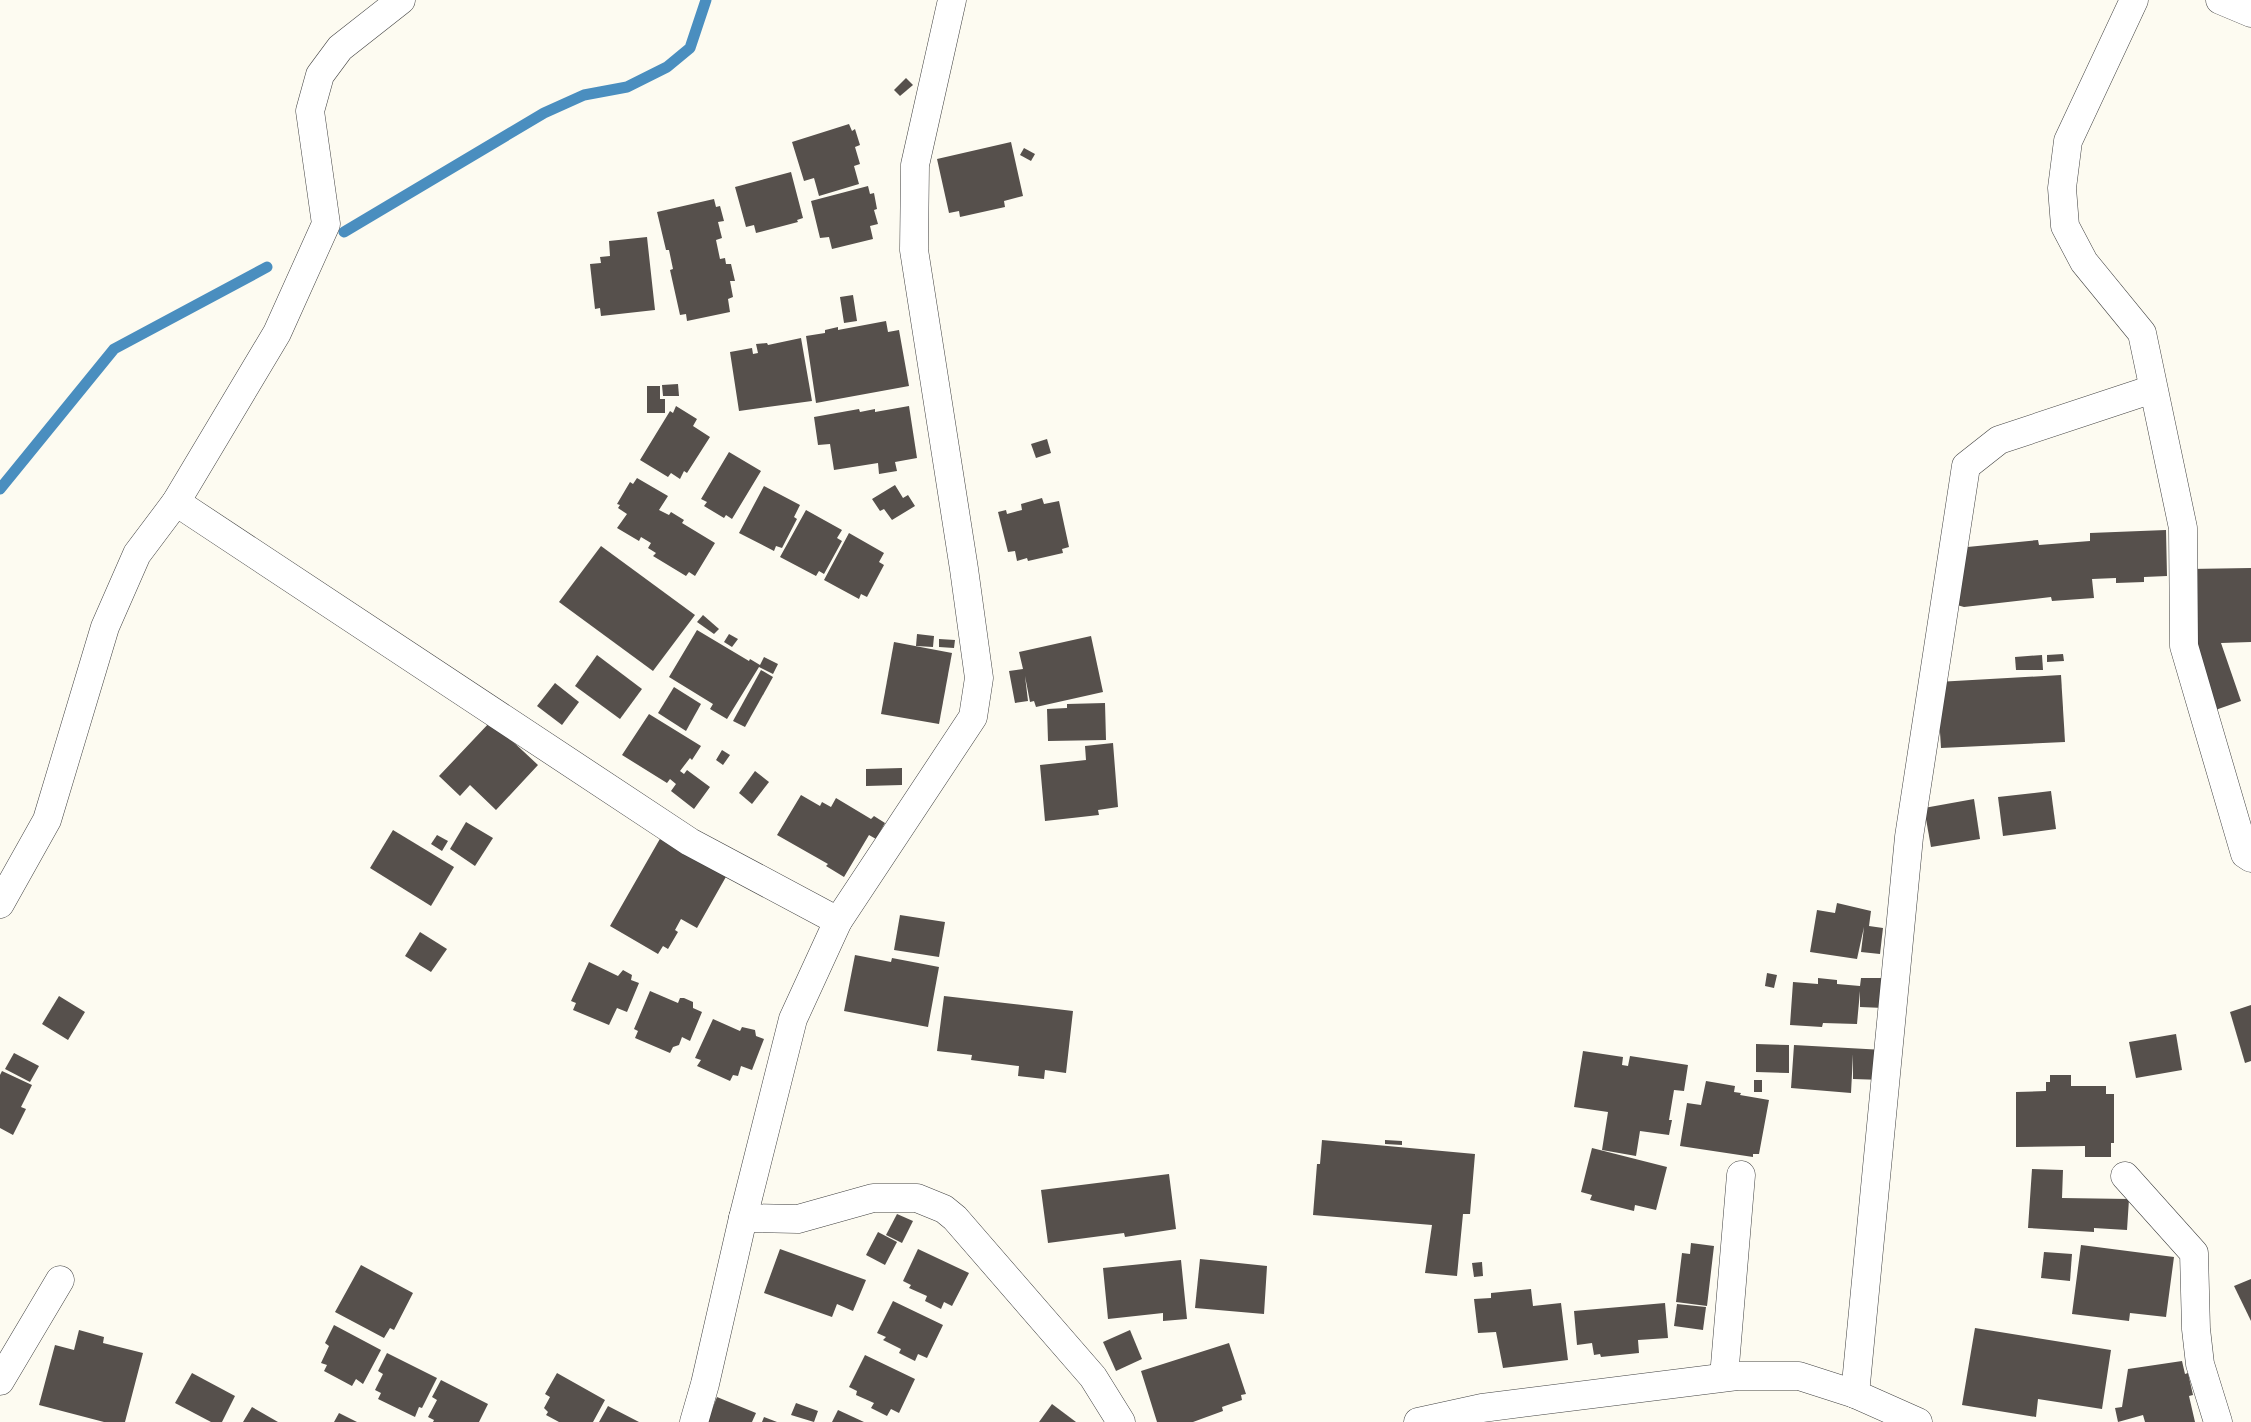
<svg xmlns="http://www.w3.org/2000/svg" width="2251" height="1422" font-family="'Noto Serif',serif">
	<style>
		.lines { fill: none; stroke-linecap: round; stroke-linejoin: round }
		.stream { stroke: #4a8ebf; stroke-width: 11 }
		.building { fill: #56504c }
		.minor-casing { stroke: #414141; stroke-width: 29 }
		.minor { stroke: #fff; stroke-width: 28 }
	</style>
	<rect width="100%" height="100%" fill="#fdfbf1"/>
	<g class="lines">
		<!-- stream -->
		<g class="stream">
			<polyline points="344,232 544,113 584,95 627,87 667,67 690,48 706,0"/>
			<polyline points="0,489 114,349 267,267"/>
		</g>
	</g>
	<!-- building -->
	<g class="building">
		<polygon points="906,78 913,85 900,96 894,90"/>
		<polygon points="849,124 852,131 855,129 860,145 855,147 860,164 854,166 859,184 819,196 814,178 804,181 792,142"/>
		<polygon points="1011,142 1023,196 1004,201 1005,207 960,217 959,211 949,213 937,159"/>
		<polygon points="1024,148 1035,154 1031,161 1020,155"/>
		<polygon points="791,172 803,218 797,220 798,222 756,233 754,225 746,227 735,187"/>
		<polygon points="868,186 870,194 874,193 877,209 874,210 878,224 870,226 873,239 832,249 829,237 820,238 811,201"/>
		<polygon points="714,199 716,207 720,206 724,221 718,222 722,238 716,240 720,259 725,258 726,264 731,264 735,281 730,281 733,297 728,299 730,312 687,321 686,314 680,315 670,270 673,269 669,250 666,250 657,212"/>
		<polygon points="647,237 655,310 601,316 600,308 595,309 590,264 601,263 600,257 610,256 609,241"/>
		<polygon points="853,295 857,321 844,323 840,297"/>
		<polygon points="886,321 888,332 899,330 909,386 816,403 806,336 825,333 825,330 838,327 838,330"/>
		<polygon points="801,338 812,401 739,411 730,352 752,348 753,354 758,353 756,344 767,343 768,345"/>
		<polygon points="678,384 679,396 663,396 662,385"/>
		<polygon points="647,386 660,386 660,399 665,399 665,413 647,413"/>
		<polygon points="676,406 697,419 693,426 710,437 687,473 684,471 680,479 671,473 668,477 640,460 670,411 673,413"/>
		<polygon points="909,406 917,458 895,462 897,471 879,474 878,463 834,470 830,444 818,445 814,417 859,409 860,412 875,409 875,412"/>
		<polygon points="1047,439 1051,453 1036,458 1031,444"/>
		<polygon points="729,452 761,471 732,519 726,515 724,518 704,506 707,502 701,499"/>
		<polygon points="637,478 668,496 659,510 669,515 671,512 684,520 682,523 715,543 695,576 689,572 686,576 653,556 656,553 648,548 651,543 641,537 639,541 617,528 627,514 618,508 620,505 617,504 630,482 633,484"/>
		<polygon points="895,485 903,498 908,495 915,506 892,520 884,509 880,511 872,499"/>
		<polygon points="764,486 800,505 794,517 797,519 782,548 776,546 774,551 739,533"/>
		<polygon points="1042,498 1044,504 1059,501 1069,547 1062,549 1063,553 1028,561 1027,558 1017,561 1015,551 1008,552 998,512 1006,510 1007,514 1022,510 1021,504"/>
		<polygon points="806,510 842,530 837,538 842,541 824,574 819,571 816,576 780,557"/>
		<polygon points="2166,530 2167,576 2144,577 2144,582 2116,583 2116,578 2092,579 2094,598 2052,601 2051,597 1964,607 1957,605 1957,548 2038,540 2039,545 2090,541 2090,533"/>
		<polygon points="849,533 884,553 879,562 884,565 867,597 861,594 859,599 824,580"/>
		<polygon points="601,546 695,615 653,671 559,602"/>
		<polygon points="2251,568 2251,642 2221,643 2241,701 2204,714 2189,569"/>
		<polygon points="703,615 719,629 714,634 697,622"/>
		<polygon points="697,630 749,661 750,659 760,665 764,657 778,664 773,674 759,667 727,719 710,709 713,704 669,677"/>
		<polygon points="729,634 738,639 732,647 724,642"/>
		<polygon points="917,634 934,636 933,647 916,646"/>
		<polygon points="1091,636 1103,692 1036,707 1034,701 1030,702 1025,676 1028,701 1015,703 1009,671 1023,669 1019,652"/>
		<polygon points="939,639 955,640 954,648 939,647"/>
		<polygon points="894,642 952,653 939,724 881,714"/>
		<polygon points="2063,654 2064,661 2047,662 2047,655"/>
		<polygon points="597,655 642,689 620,719 575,686"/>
		<polygon points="2042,655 2043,670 2016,670 2015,657"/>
		<polygon points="761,670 773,677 745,727 733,721"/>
		<polygon points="2061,675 2065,742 1941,748 1937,682"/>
		<polygon points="555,683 579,702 562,725 537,706"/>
		<polygon points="674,687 701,704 686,731 658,713"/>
		<polygon points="1105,703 1106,740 1048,741 1047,709 1067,708 1067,704"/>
		<polygon points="649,714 701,746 692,760 690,758 680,771 684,774 687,770 710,787 694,809 671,791 676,784 670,779 667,783 622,755"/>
		<polygon points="491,721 538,765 496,810 470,785 460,796 439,776"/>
		<polygon points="1113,743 1118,807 1098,810 1099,815 1045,821 1040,765 1086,760 1085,746"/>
		<polygon points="722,750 730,755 723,765 716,760"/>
		<polygon points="902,768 902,785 866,786 866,769"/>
		<polygon points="755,771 769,782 752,804 739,793"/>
		<polygon points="2051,791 2056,829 2003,836 1998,797"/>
		<polygon points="801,795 820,806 822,802 831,807 836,798 871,819 874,816 885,823 876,839 869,835 844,877 826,866 828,864 777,835"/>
		<polygon points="1974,799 1980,839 1931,847 1924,808"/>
		<polygon points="466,822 493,838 475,866 450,849"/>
		<polygon points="393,830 454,867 431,906 370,868"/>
		<polygon points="437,835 448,841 442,851 431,844"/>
		<polygon points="661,837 727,875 697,928 681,919 675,930 678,932 668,949 663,946 658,954 610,926"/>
		<polygon points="1837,903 1871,911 1869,926 1883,928 1880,954 1861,952 1864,927 1857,959 1810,952 1817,910 1835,913"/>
		<polygon points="900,915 945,922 939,957 894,950"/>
		<polygon points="420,932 447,949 431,972 405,956"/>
		<polygon points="855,955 891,962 892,958 939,967 928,1027 844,1011"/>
		<polygon points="589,962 618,976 623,970 632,975 631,980 639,983 627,1012 617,1008 609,1025 573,1010 576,1003 571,1001"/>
		<polygon points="1767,973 1777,975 1774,988 1765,986"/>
		<polygon points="1818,978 1837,980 1837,984 1860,986 1861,978 1885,978 1884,1008 1860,1007 1860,991 1857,1024 1823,1023 1822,1027 1790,1025 1793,982 1818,984"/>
		<polygon points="650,991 678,1003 680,998 684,998 693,1002 693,1008 702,1012 690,1041 682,1037 679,1045 673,1047 670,1053 635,1038 638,1031 634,1029"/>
		<polygon points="59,996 85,1012 68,1040 42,1024"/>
		<polygon points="944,996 1073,1011 1066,1073 1045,1070 1044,1079 1018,1076 1019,1066 971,1060 972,1055 937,1051"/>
		<polygon points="2251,1005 2251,1061 2245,1063 2230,1012"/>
		<polygon points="713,1019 740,1031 742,1027 755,1030 756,1036 764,1039 752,1070 741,1066 738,1076 733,1075 730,1081 697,1066 701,1060 695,1058"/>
		<polygon points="2176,1034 2182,1070 2136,1078 2129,1042"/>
		<polygon points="1756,1044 1789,1045 1789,1073 1756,1072"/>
		<polygon points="1794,1045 1884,1050 1883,1080 1853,1079 1853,1054 1851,1093 1791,1088"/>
		<polygon points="1583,1051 1623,1057 1622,1065 1628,1066 1630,1056 1688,1065 1684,1091 1674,1090 1669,1120 1672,1120 1669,1135 1640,1131 1636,1156 1602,1150 1608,1112 1574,1107"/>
		<polygon points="14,1053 39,1066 30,1082 5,1069"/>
		<polygon points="2,1071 32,1085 21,1107 26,1109 13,1135 0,1128 0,1075"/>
		<polygon points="2050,1075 2071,1075 2071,1086 2106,1086 2106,1094 2114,1094 2114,1143 2111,1143 2111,1157 2085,1157 2085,1146 2016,1147 2016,1092 2046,1091 2046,1082 2050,1082"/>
		<rect x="1754" y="1080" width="8" height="12"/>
		<polygon points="1706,1081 1735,1086 1734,1092 1741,1093 1740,1095 1769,1100 1759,1154 1753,1154 1753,1157 1680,1146 1687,1103 1701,1105"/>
		<polygon points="1322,1140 1475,1154 1470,1214 1463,1214 1457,1276 1425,1273 1432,1225 1313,1215 1317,1164 1320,1164"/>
		<polygon points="1385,1140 1402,1141 1402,1145 1385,1144"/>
		<polygon points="1592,1148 1667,1167 1656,1210 1635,1205 1634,1211 1590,1200 1592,1195 1581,1192"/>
		<polygon points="2032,1169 2063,1170 2062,1198 2129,1199 2127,1230 2094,1228 2094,1232 2028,1228"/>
		<polygon points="1169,1174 1176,1229 1125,1237 1124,1233 1048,1243 1041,1190"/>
		<polygon points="897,1214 913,1221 902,1243 886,1235"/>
		<polygon points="878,1232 897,1242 885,1265 866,1255"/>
		<polygon points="1691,1243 1714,1246 1707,1306 1676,1302 1682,1253 1690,1254"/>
		<polygon points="2081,1245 2174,1257 2166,1317 2130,1313 2129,1321 2072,1314"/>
		<polygon points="780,1249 866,1280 853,1311 837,1304 832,1317 764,1293"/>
		<polygon points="918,1249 969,1273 952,1306 944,1302 941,1309 925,1301 927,1296 909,1288 911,1285 903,1281"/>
		<polygon points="2044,1252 2072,1254 2070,1281 2041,1278"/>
		<polygon points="1200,1259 1267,1266 1264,1314 1195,1308"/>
		<polygon points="1181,1260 1187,1319 1163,1321 1163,1313 1108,1319 1103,1268"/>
		<polygon points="1482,1262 1483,1276 1474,1277 1472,1263"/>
		<polygon points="361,1265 413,1293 394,1330 390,1328 384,1338 335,1312"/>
		<polygon points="2251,1279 2251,1321 2234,1286"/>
		<polygon points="1531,1289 1533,1306 1561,1303 1568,1360 1503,1368 1496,1332 1478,1333 1474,1299 1491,1298 1491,1293"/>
		<polygon points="893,1301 943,1325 927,1358 918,1354 915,1361 899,1353 901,1349 883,1340 886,1337 877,1333"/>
		<polygon points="1665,1303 1668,1338 1638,1340 1639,1353 1601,1357 1600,1354 1594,1355 1592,1343 1577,1345 1574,1311"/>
		<polygon points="1677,1304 1706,1307 1703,1330 1674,1326"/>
		<polygon points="334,1325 381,1350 363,1384 356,1379 352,1386 324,1371 327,1365 321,1363 329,1346 325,1343"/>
		<polygon points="1975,1328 2111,1350 2102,1409 2038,1399 2036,1417 1962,1405"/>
		<polygon points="79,1330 104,1337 103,1343 143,1353 125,1422 104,1422 39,1405 55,1345 74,1350"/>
		<polygon points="1130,1330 1142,1359 1116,1371 1103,1342"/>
		<polygon points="1229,1343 1246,1394 1241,1395 1242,1400 1222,1407 1223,1411 1193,1422 1157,1422 1141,1371"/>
		<polygon points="387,1353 437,1378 422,1408 419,1407 415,1417 378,1399 381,1393 375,1390 383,1374 378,1371"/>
		<polygon points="865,1355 915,1379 899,1413 891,1409 887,1416 871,1408 874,1403 856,1395 857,1391 849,1387"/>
		<polygon points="2182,1361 2185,1374 2188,1373 2193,1395 2189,1396 2195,1422 2145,1422 2143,1415 2118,1422 2115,1408 2122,1407 2128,1369"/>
		<polygon points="192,1373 235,1396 222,1422 211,1422 175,1403"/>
		<polygon points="557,1373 605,1400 593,1422 559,1422 546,1415 548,1412 544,1408 550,1397 545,1394"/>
		<polygon points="441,1380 488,1404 479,1422 433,1422 434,1420 428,1417 437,1400 432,1397"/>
		<polygon points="717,1397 756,1413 752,1422 707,1422"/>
		<polygon points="796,1403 818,1411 814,1422 791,1415"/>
		<polygon points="1052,1404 1076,1422 1039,1422"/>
		<polygon points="608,1406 639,1422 599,1422"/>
		<polygon points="252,1407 278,1422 243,1422"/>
		<polygon points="838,1410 864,1422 832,1422"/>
		<polygon points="339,1413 357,1422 334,1422"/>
		<polygon points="764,1417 777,1422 762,1422"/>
	</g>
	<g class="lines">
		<!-- minor casing -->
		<g class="minor-casing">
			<g id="minor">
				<polyline points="2134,0 2068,141 2062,188 2065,226 2084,262 2142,333 2183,528 2184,646 2245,854 2251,858"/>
				<polyline points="2220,0 2251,13"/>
				<polyline points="176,502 690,842 838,921"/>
				<polyline points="0,904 47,820 105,627 137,554 176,502 277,333 326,224 310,111 320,75 340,48 401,0"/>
				<polyline points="2125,1176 2194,1253 2196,1329 2200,1364 2218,1422"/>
				<polyline points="743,1218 798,1219 873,1198 917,1198 944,1209 955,1218 1093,1377 1121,1422"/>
				<polyline points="1724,1377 1741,1175"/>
				<polyline points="0,1381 60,1280"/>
				<polyline points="1855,1394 1909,837 1966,466 1999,440 2153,389"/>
				<polyline points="694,1422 705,1384 743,1218 793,1019 838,921 973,717 979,678 964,569 914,250 915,165 952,0"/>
				<polyline points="1418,1422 1482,1408 1737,1376 1799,1376 1855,1394 1918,1422"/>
			</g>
		</g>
		<!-- minor -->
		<use href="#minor" class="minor"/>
	</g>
</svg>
